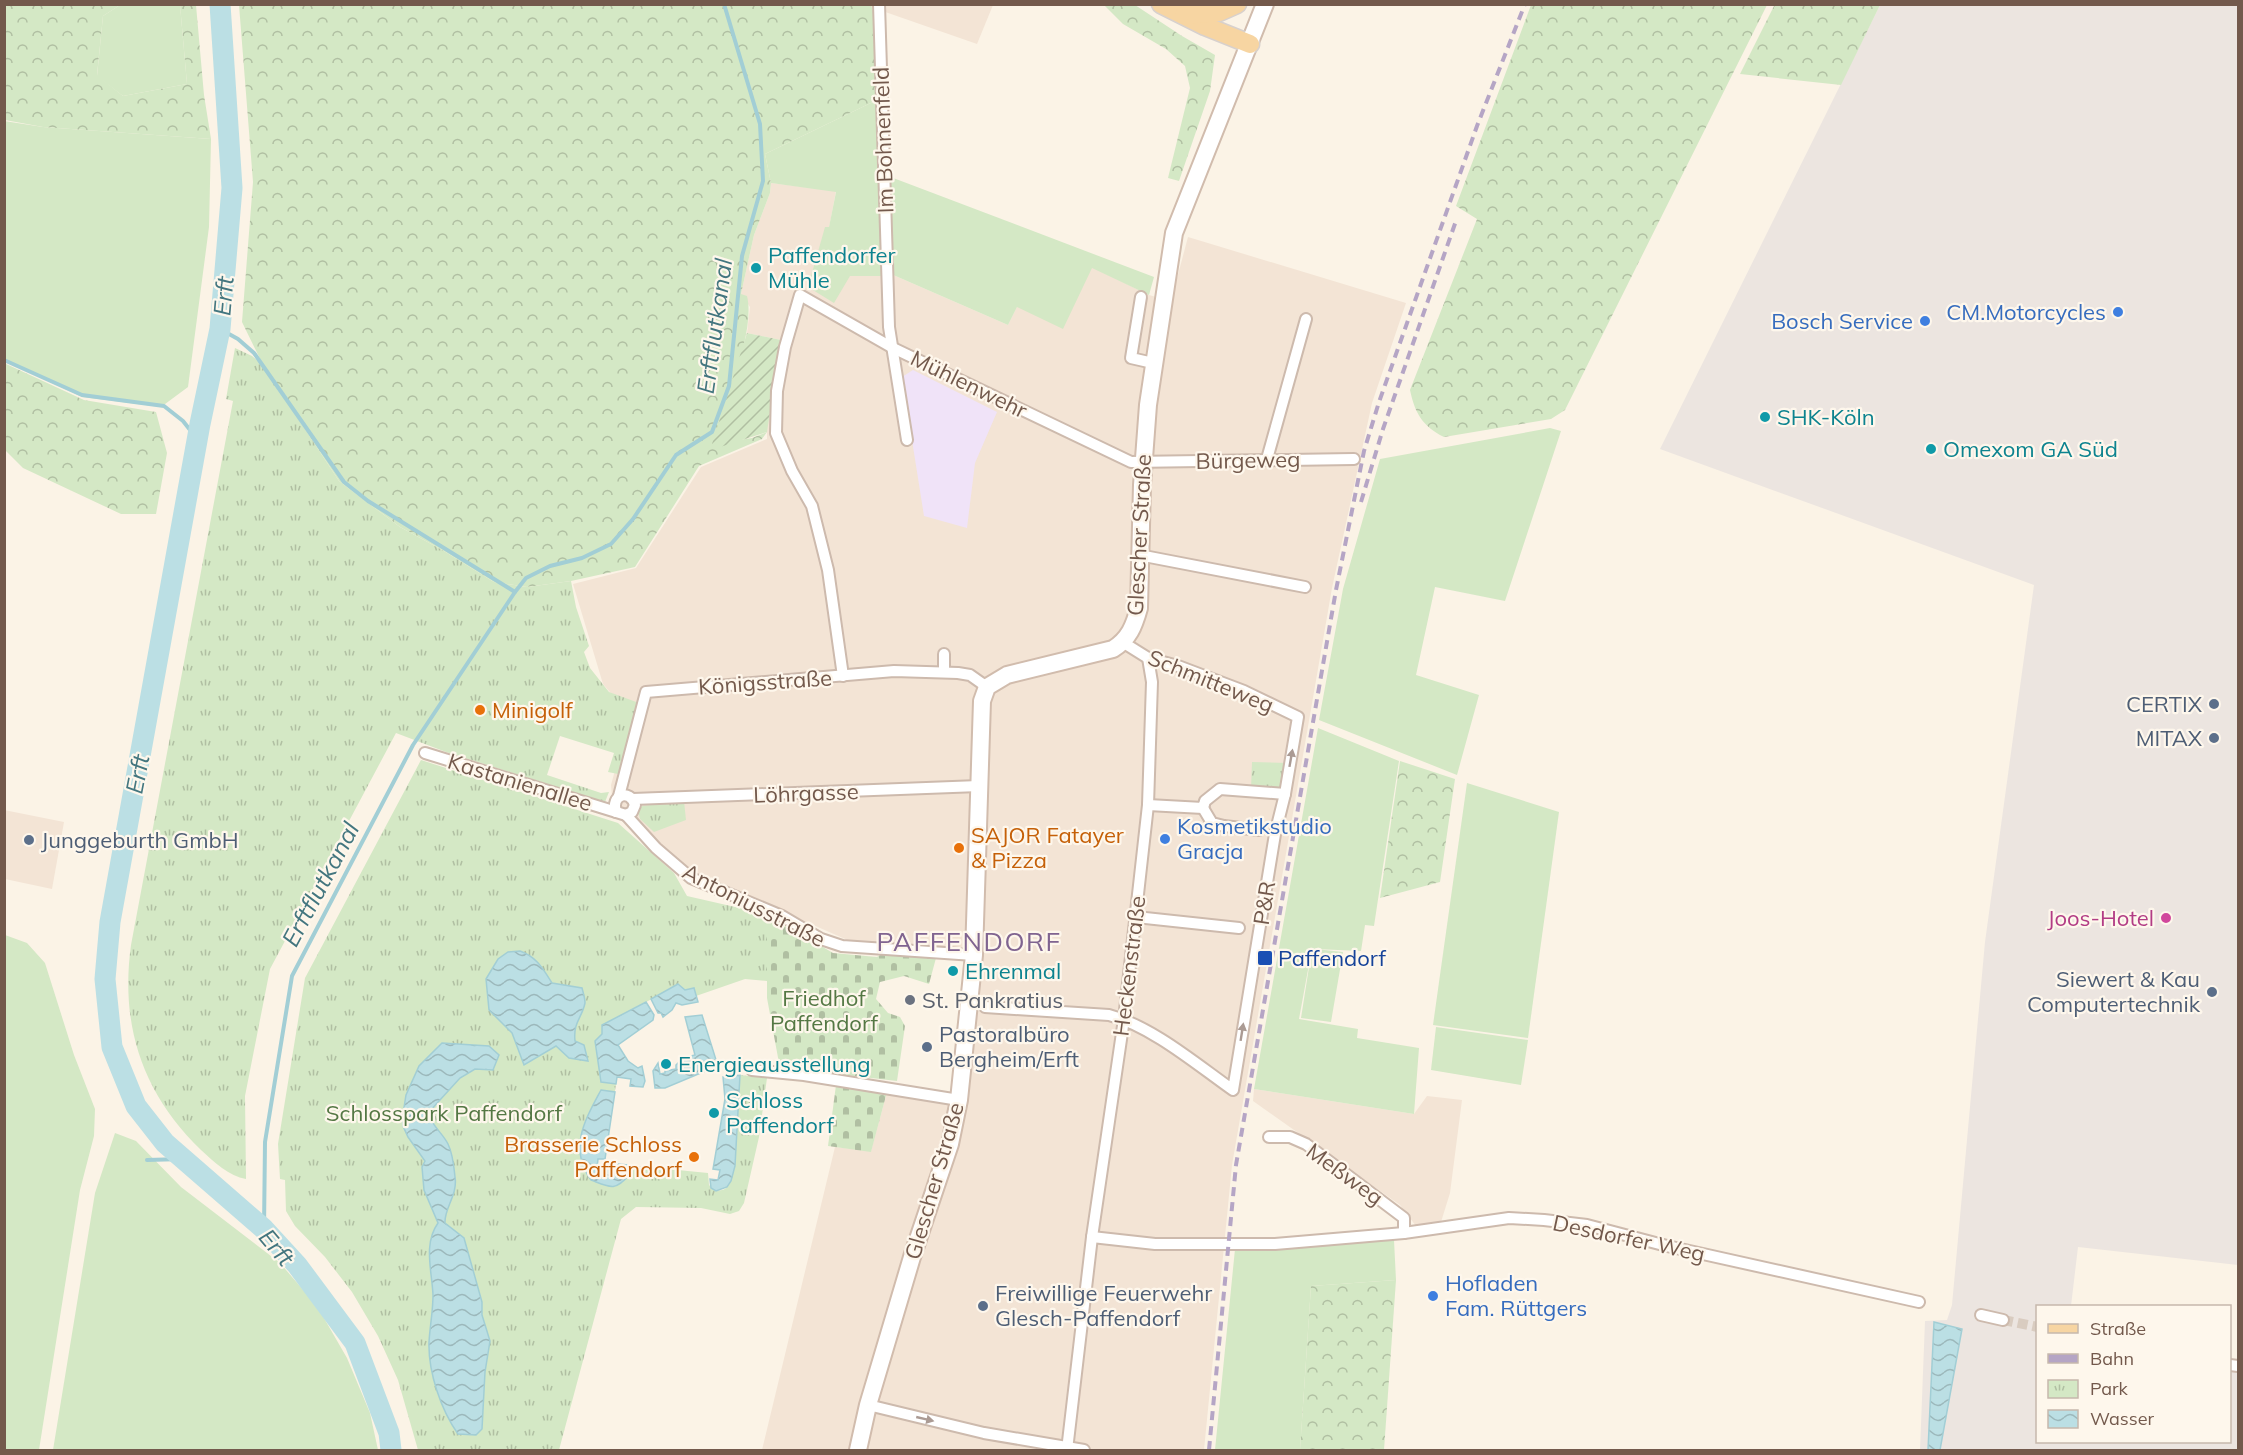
<svg xmlns="http://www.w3.org/2000/svg" width="2243" height="1455" font-family="Mulish,sans-serif">
	<style>
		.residential { fill: #f3e4d5 }
		.industrial { fill: #ece5e0 }
		.education { fill: #f0e3f8 }
		.grass { fill: #d4e8c5 }
		.forest { fill: url(#forest-crowns) }
		.cemetery { fill: url(#cemetery-stones) }
		.park { fill: url(#park-tufts) }
		.garden { fill: url(#garden-furrows) }
		.water { fill: url(#water-waves); stroke: #a2ced5; stroke-width: 1.5 }
		.lines { fill: none; stroke-linecap: round; stroke-linejoin: round }
		.stream { stroke: #a2ced5; stroke-width: 4 }
		.river { stroke: #bbdfe4; stroke-width: 21 }
		.street-tunnel { stroke: #d9ccc0; stroke-width: 10; stroke-dasharray: 10 5; stroke-linecap: butt }
		.street-casing { stroke: #cdbaad; stroke-width: 14 }
		.secondary-casing { stroke: #d1bcad; stroke-width: 20 }
		.primary-casing { stroke: #d8d1cd; stroke-width: 21 }
		.street { stroke: #fff; stroke-width: 10 }
		.secondary { stroke: #fff; stroke-width: 16 }
		.primary { stroke: #f7d5a2; stroke-width: 18 }
		.rail { stroke: #b5a5c5; stroke-width: 4; stroke-dasharray: 9 6; stroke-linecap: butt }
		.oneway { fill: #ab9b94 }
		.culture-dot { fill: #0f9aa8; stroke: #fef7ec; stroke-width: 2 }
		.shop-dot { fill: #3f7fe0; stroke: #fef7ec; stroke-width: 2 }
		.service-dot { fill: #5c6f8a; stroke: #fef7ec; stroke-width: 2 }
		.food-dot { fill: #e8710a; stroke: #fef7ec; stroke-width: 2 }
		.hotel-dot { fill: #d1479c; stroke: #fef7ec; stroke-width: 2 }
		.transit-dot { fill: #1a4fb4; stroke: #fef7ec; stroke-width: 2 }
		.worship-dot { fill: #6b7280; stroke: #fef7ec; stroke-width: 2 }
		.labels { text-anchor: middle; dominant-baseline: central; stroke-width: 4.5; stroke-linejoin: round; paint-order: stroke }
		.street-label { font-size: 22px; fill: #73594c; stroke: #fef7ec }
		.culture-label { font-size: 22px; fill: #0d838f; stroke: #fef7ec; text-anchor: start }
		.shop-label { font-size: 22px; fill: #366cbe; stroke: #fef7ec; text-anchor: end }
		.service-label { font-size: 22px; fill: #4e5e75; stroke: #fef7ec; text-anchor: end }
		.food-label { font-size: 22px; fill: #c56008; stroke: #fef7ec; text-anchor: start }
		.hotel-label { font-size: 22px; fill: #b23c85; stroke: #fef7ec; text-anchor: end }
		.transit-label { font-size: 22px; fill: #164399; stroke: #fef7ec; text-anchor: start }
		.park-label { font-size: 22px; fill: #547844; stroke: #fef7ec }
		.worship-label { font-size: 22px; fill: #5b616d; stroke: #fef7ec; text-anchor: start }
		.water-label { font-size: 24px; font-style: italic; fill: #43767f; stroke: #fef7ec }
		.quarter-label { font-size: 26px; letter-spacing: 1.5px; fill: #806490; stroke: #fef7ec }
	</style>
	<defs>
		<pattern id="forest-crowns" width="20" height="18" patternUnits="userSpaceOnUse" patternTransform="scale(1.5)"><rect width="20" height="18" fill="#d4e8c5"/><path d="M2 6a3 3 0 1 1 6 0M12 15a3 3 0 1 1 6 0" fill="none" stroke="#b0bfa2"/></pattern>
		<pattern id="cemetery-stones" width="16" height="16" patternUnits="userSpaceOnUse" patternTransform="scale(1.5)"><rect width="16" height="16" fill="#d4e8c5"/><path d="M2 7V4a2 2 0 0 1 4 0v3zM10 15v-3a2 2 0 0 1 4 0v3z" fill="#b0bfa2"/></pattern>
		<pattern id="park-tufts" width="24" height="20" patternUnits="userSpaceOnUse" patternTransform="scale(1.5)"><rect width="24" height="20" fill="#d4e8c5"/><path d="M3 7l-1-3M5 7V3M7 7l1-3M15 17l-1-3M17 17v-4M19 17l1-3" fill="none" stroke="#b0bfa2"/></pattern>
		<pattern id="garden-furrows" width="10" height="10" patternUnits="userSpaceOnUse" patternTransform="scale(1.5)"><rect width="10" height="10" fill="#d4e8c5"/><path d="M-1 1l2-2M0 10L10 0M9 11l2-2" fill="none" stroke="#b0bfa2"/></pattern>
		<pattern id="water-waves" width="16" height="10" patternUnits="userSpaceOnUse" patternTransform="scale(1.5)"><rect width="16" height="10" fill="#bbdfe4"/><path d="M0 5q4-4 8 0t8 0" fill="none" stroke="#9cb8bb"/></pattern>
	</defs>
	<rect width="100%" height="100%" fill="#fbf3e6"/>
	<!-- residential -->
	<g class="residential">
		<polygon points="871,5 993,5 977,44 871,7"/>
		<polygon points="771,183 836,191 829,228 850,276 891,274 1008,325 1017,307 1092,267 1149,295 1171,301 1188,237 1406,303 1372,403 1332,588 1232,1165 1204,1450 762,1450 835,1147 871,1151 887,1092 949,1101 965,979 964,949 852,942 752,898 693,875 616,808 612,797 611,785 630,716 603,684 573,584 636,568 701,467 767,439 767,426 781,340 747,333 750,307 741,294 754,235 770,193"/>
		<polygon points="4,810 64,822 52,889 5,879"/>
		<polygon points="1254,1089 1414,1114 1427,1096 1462,1100 1450,1193 1441,1222 1416,1226 1400,1205 1253,1101"/>
	</g>
	<!-- industrial -->
	<polygon class="industrial" points="1880,5 2238,5 2238,1265 2078,1247 2071,1306 2038,1306 2038,1442 2230,1442 2230,1363 2238,1365 2238,1450 1920,1450 1925,1321 1947,1320 1952,1305 1985,942 2034,585 1660,449"/>
	<!-- education -->
	<polygon class="education" points="913,370 997,412 975,463 967,528 924,516 902,377"/>
	<!-- grass -->
	<g class="grass">
		<polygon points="120,5 180,5 187,84 123,96 97,76 103,16"/>
		<polygon points="877,100 884,276 850,276 834,303 808,287 825,227 829,227 836,192 771,183 765,154"/>
		<polygon points="4,121 43,127 211,139 209,227 188,387 161,407 82,397 5,361"/>
		<polygon points="888,176 1154,277 1149,295 1092,268 1063,329 1017,307 1008,325 891,274"/>
		<polygon points="1550,428 1561,431 1505,601 1435,587 1416,675 1479,695 1457,775 1319,720 1343,589 1380,459"/>
		<polygon points="1318,728 1399,761 1374,926 1365,925 1361,951 1315,949 1343,952 1331,1022 1301,1018 1312,948 1299,1019 1358,1029 1357,1038 1419,1048 1414,1114 1254,1089"/>
		<polygon points="1467,783 1559,812 1528,1038 1433,1025"/>
		<polygon points="5,935 27,943 45,963 74,1055 95,1109 94,1136 80,1190 39,1450 5,1450"/>
		<polygon points="1436,1027 1528,1040 1521,1085 1431,1070"/>
		<polygon points="115,1133 136,1141 181,1187 280,1263 317,1306 347,1358 370,1413 378,1450 53,1450 95,1193"/>
		<polygon points="1394,1240 1396,1280 1311,1286 1300,1450 1215,1450 1235,1249 1275,1249"/>
	</g>
	<!-- forest -->
	<g class="forest">
		<polygon points="1775,4 1880,4 1880,5 1841,85 1740,74"/>
		<polygon points="4,5 120,5 103,16 97,75 123,96 187,84 180,5 196,5 204,95 211,139 43,127 5,120"/>
		<path d="M239,5H871L877,23V100L765,154L771,183L770,193L754,235L741,294L747,296C756,331 724,407 713,444L752,438L767,432L762,439L699,466L635,567L571,581L527,587L494,582L444,551L400,527L339,481L263,365L242,322L253,182Z"/>
		<polygon points="1104,5 1135,5 1182,36 1215,55 1210,91 1179,181 1168,178 1190,88 1185,66 1166,49 1123,24"/>
		<path d="M1531,5H1767L1565,410L1551,419L1444,437C1422,426 1415,413 1410,390L1477,219L1456,206Z"/>
		<polygon points="4,363 84,400 156,412 167,453 156,514 121,514 23,468 5,450"/>
		<polygon points="1400,761 1455,779 1440,882 1380,898"/>
		<polygon points="1396,1280 1384,1450 1300,1450 1311,1286"/>
	</g>
	<!-- cemetery -->
	<g class="cemetery">
		<polygon points="767,917 787,926 833,953 877,957 885,952 936,958 929,984 904,976 880,982 876,999 888,1013 900,1017 905,1026 897,1081 837,1074 779,1063 767,998"/>
		<polygon points="836,1085 887,1092 871,1152 828,1146"/>
	</g>
	<!-- park -->
	<g class="park">
		<path d="M235,348L252,356L263,365L339,481L400,527L444,551L494,582L527,587L571,581L576,607L589,646L584,652L590,668L609,692L639,703L618,774L608,772L614,753L560,736L547,775L601,793L609,792L605,802L446,752L396,733L270,969L245,1096L246,1179C229,1176 214,1162 201,1150C142,1093 120,1025 131,945L233,401L226,399Z"/>
		<path d="M421,760L618,823L674,873L687,896L757,912L767,917V981L745,979L696,996L694,988L685,990L678,985L603,1025V1034L595,1041L601,1082L616,1084L605,1159H598L597,1168L606,1169L607,1163L708,1173L709,1185L714,1190C718,1191 724,1191 727,1187C737,1175 738,1096 740,1075L767,1078L759,1137L744,1203L739,1211L730,1214L701,1208L636,1207L621,1219L559,1450H418L398,1380L378,1336L352,1292L325,1257L295,1226L286,1211L285,1180L280,1179L278,1144L305,978Z"/>
		<polygon points="1252,762 1288,763 1283,792 1251,789"/>
		<polygon points="684,801 686,820 654,832 640,819 638,811 642,806"/>
	</g>
	<!-- garden -->
	<polygon class="garden" points="747,333 781,340 767,432 720,447 712,444"/>
	<!-- water -->
	<g class="water">
		<path d="M520,951C537,957 543,969 552,983L582,988C583,992 585,998 585,1003C582,1018 573,1022 575,1041L584,1045L588,1061L569,1058L556,1046L524,1065L512,1033L489,1010L486,979L498,959L508,952Z"/>
		<polygon points="678,984 685,990 694,988 698,1002 682,1005 676,1003 672,1010 663,1017 661,1013 658,1013 651,999"/>
		<polygon points="646,1002 654,1015 653,1020 618,1045 628,1061 638,1068 642,1066 645,1081 643,1087 630,1086 631,1079 617,1077 616,1084 601,1082 595,1041 602,1034 602,1025"/>
		<polygon points="702,1015 717,1063 708,1064 708,1070 665,1088 655,1088 653,1071 658,1063 660,1074 665,1073 665,1071 676,1069 676,1065 683,1058 695,1055 685,1017"/>
		<path d="M442,1043L489,1046L499,1055L493,1070L475,1069L460,1078L429,1112C431,1126 442,1132 448,1144C453,1154 454,1167 455,1177C458,1195 444,1208 445,1223L464,1238L482,1302V1315L490,1341L485,1372L482,1429L476,1435L458,1434C441,1410 428,1372 429,1342C430,1326 433,1311 433,1295C432,1271 423,1244 438,1223L424,1190L422,1167L425,1161L408,1137L403,1126V1114L406,1095L419,1066Z"/>
		<polygon points="740,1075 735,1166 731,1181 727,1187 716,1191 711,1188 710,1179 718,1180 720,1170 713,1169 725,1099 723,1077"/>
		<path d="M601,1090L615,1092L605,1159H598L597,1168L606,1169L607,1163L628,1165L629,1175C615,1192 609,1187 591,1180C568,1148 585,1120 601,1090Z"/>
		<polygon points="1934,1322 1962,1329 1940,1450 1928,1450"/>
	</g>
	<g class="lines">
		<!-- stream -->
		<g class="stream">
			<polyline points="220,329 238,339 254,353 344,482 368,501 515,592"/>
			<polyline points="4,360 82,395 164,406 183,421 198,440"/>
			<polyline points="147,1160 183,1159"/>
			<polyline points="264,1229 265,1142 292,976 413,745 515,592 526,578 550,566 582,558 611,544 633,519 676,455 712,432 729,386 742,256 763,181 760,124 724,4"/>
		</g>
		<!-- river -->
		<polyline class="river" points="220,4 232,188 220,329 200,424 110,922 105,979 112,1047 136,1106 165,1143 264,1229 297,1265 355,1343 389,1433 391,1450"/>
		<!-- street-tunnel -->
		<polyline class="street-tunnel" points="2003,1320 2038,1327"/>
		<!-- street casing -->
		<g class="street-casing">
			<g id="street">
				<polyline points="879,4 889,327 907,440"/>
				<polyline points="1141,297 1131,358 1153,363"/>
				<polyline points="1267,459 1306,319"/>
				<polyline points="1139,555 1305,587"/>
				<polyline points="944,654 944,672"/>
				<polyline points="843,676 828,570 812,506 792,471 776,433 777,391 785,347 800,295 893,348 1131,462 1354,459"/>
				<polyline points="425,753 626,815"/>
				<polyline points="619,796 646,692 894,671 958,673 970,675 987,687"/>
				<polyline points="633,799 979,786"/>
				<polyline points="1148,805 1203,808 1205,801 1220,789 1285,794"/>
				<polyline points="1203,808 1212,823 1224,826 1259,830"/>
				<path d="M616,812C610,795 630,788 635,805L632,812L626,815"/>
				<polyline points="626,815 656,848 691,878 782,916 821,939 842,946 974,955"/>
				<polyline points="1136,917 1239,928"/>
				<path d="M985,1007L1109,1015C1153,1027 1196,1064 1233,1090L1275,834L1285,794L1298,717L1244,691L1178,666L1148,658L1124,643"/>
				<polyline points="752,1070 804,1075 959,1100"/>
				<polyline points="1269,1137 1290,1137 1306,1144 1404,1218 1404,1233"/>
				<polyline points="1092,1237 1155,1244 1275,1244 1404,1233 1509,1218 1544,1220 1587,1225 1667,1246 1919,1302"/>
				<polyline points="1981,1315 2003,1320"/>
				<polyline points="2230,1365 2238,1366"/>
				<polyline points="868,1405 984,1433 1084,1450"/>
				<polyline points="1067,1450 1092,1237 1124,1019 1148,805 1152,682 1148,658"/>
			</g>
		</g>
		<!-- secondary casing -->
		<g class="secondary-casing">
			<path id="secondary" d="M858,1450L868,1405L912,1257L950,1144L959,1100L974,955L982,701L987,687L1007,675L1113,649C1129,639 1134,626 1139,608L1142,485L1148,405L1174,233L1265,4"/>
		</g>
		<!-- primary casing -->
		<g class="primary-casing">
			<g id="primary">
				<polyline points="1161,4 1205,26 1250,44"/>
				<polyline points="1184,15 1219,12 1237,4"/>
			</g>
		</g>
		<!-- street -->
		<use href="#street" class="street"/>
		<!-- secondary -->
		<use href="#secondary" class="secondary"/>
		<!-- primary -->
		<use href="#primary" class="primary"/>
		<!-- rail -->
		<g class="rail">
			<polyline points="1361,502 1383,429 1457,218"/>
			<polyline points="1209,1450 1236,1165 1336,590 1364,451 1379,402 1477,126 1525,4"/>
		</g>
	</g>
	<!-- one-way arrows -->
	<defs><path id="oneway-solid" d="M-6-.8H1V-3.2L6.5 0L1 3.2V.8H-6Z" transform="scale(1.5)"/></defs>
	<g class="oneway">
		<use href="#oneway-solid" transform="translate(1291 758) rotate(-80)"/>
		<use href="#oneway-solid" transform="translate(1242 1032) rotate(-81)"/>
		<use href="#oneway-solid" transform="translate(925 1419) rotate(13)"/>
	</g>
	<!-- markers -->
	<g class="culture-dot">
		<circle cx="756" cy="268" r="6"/>
		<circle cx="1765" cy="417" r="6"/>
		<circle cx="1931" cy="449" r="6"/>
		<circle cx="953" cy="971" r="6"/>
		<circle cx="666" cy="1064" r="6"/>
		<circle cx="714" cy="1113" r="6"/>
	</g>
	<g class="shop-dot">
		<circle cx="2118" cy="312" r="6"/>
		<circle cx="1925" cy="321" r="6"/>
		<circle cx="1165" cy="839" r="6"/>
		<circle cx="1433" cy="1296" r="6"/>
	</g>
	<g class="service-dot">
		<circle cx="2214" cy="704" r="6"/>
		<circle cx="2214" cy="738" r="6"/>
		<circle cx="29" cy="840" r="6"/>
		<circle cx="2212" cy="992" r="6"/>
		<circle cx="927" cy="1047" r="6"/>
		<circle cx="983" cy="1306" r="6"/>
	</g>
	<g class="food-dot">
		<circle cx="480" cy="710" r="6"/>
		<circle cx="959" cy="848" r="6"/>
		<circle cx="694" cy="1157" r="6"/>
	</g>
	<circle class="hotel-dot" cx="2166" cy="918" r="6"/>
	<rect class="transit-dot" x="1257" y="950" width="16" height="16" rx="3"/>
	<circle class="worship-dot" cx="910" cy="1000" r="6"/>
	<g class="labels">
		<!-- street labels -->
		<g class="street-label">
			<text transform="translate(883 140) rotate(-92)">Im Bohnenfeld</text>
			<text transform="translate(969 384) rotate(26)">Mühlenwehr</text>
			<text transform="translate(1248 460) rotate(-1)">Bürgeweg</text>
			<text transform="translate(1139 535) rotate(-87)">Glescher Straße</text>
			<text transform="translate(1211 681) rotate(22)">Schmitteweg</text>
			<text transform="translate(765 682) rotate(-4)">Königsstraße</text>
			<text transform="translate(520 782) rotate(17)">Kastanienallee</text>
			<text transform="translate(806 793) rotate(-2)">Löhrgasse</text>
			<text transform="translate(1264 903) rotate(-81)">P&amp;R</text>
			<text transform="translate(754 905) rotate(27)">Antoniusstraße</text>
			<text transform="translate(1129 966) rotate(-83)">Heckenstraße</text>
			<text transform="translate(1345 1174) rotate(36)">Meßweg</text>
			<text transform="translate(934 1181) rotate(-74)">Glescher Straße</text>
			<text transform="translate(1629 1238) rotate(12)">Desdorfer Weg</text>
		</g>
		<!-- culture labels -->
		<g class="culture-label">
			<text x="768" y="255">Paffendorfer<tspan x="768" dy="25">Mühle</tspan></text>
			<text x="1777" y="417">SHK-Köln</text>
			<text x="1943" y="449">Omexom GA Süd</text>
			<text x="965" y="971">Ehrenmal</text>
			<text x="678" y="1064">Energieausstellung</text>
			<text x="726" y="1100">Schloss<tspan x="726" dy="25">Paffendorf</tspan></text>
		</g>
		<!-- shop labels -->
		<g class="shop-label">
			<text x="2106" y="312">CM.Motorcycles</text>
			<text x="1913" y="321">Bosch Service</text>
			<text x="1177" y="826" text-anchor="start">Kosmetikstudio<tspan x="1177" dy="25">Gracja</tspan></text>
			<text x="1445" y="1283" text-anchor="start">Hofladen<tspan x="1445" dy="25">Fam. Rüttgers</tspan></text>
		</g>
		<!-- service labels -->
		<g class="service-label">
			<text x="2202" y="704">CERTIX</text>
			<text x="2202" y="738">MITAX</text>
			<text x="41" y="840" text-anchor="start">Junggeburth GmbH</text>
			<text x="2200" y="979">Siewert &amp; Kau<tspan x="2200" dy="25">Computertechnik</tspan></text>
			<text x="939" y="1034" text-anchor="start">Pastoralbüro<tspan x="939" dy="25">Bergheim/Erft</tspan></text>
			<text x="995" y="1293" text-anchor="start">Freiwillige Feuerwehr<tspan x="995" dy="25">Glesch-Paffendorf</tspan></text>
		</g>
		<!-- food labels -->
		<g class="food-label">
			<text x="492" y="710">Minigolf</text>
			<text x="971" y="835">SAJOR Fatayer<tspan x="971" dy="25">&amp; Pizza</tspan></text>
			<text x="682" y="1144" text-anchor="end">Brasserie Schloss<tspan x="682" dy="25">Paffendorf</tspan></text>
		</g>
		<!-- hotel labels -->
		<g class="hotel-label">
			<text x="2154" y="918">Joos-Hotel</text>
		</g>
		<!-- transit labels -->
		<g class="transit-label">
			<text x="1278" y="958">Paffendorf</text>
		</g>
		<!-- park labels -->
		<g class="park-label">
			<text x="824" y="998">Friedhof<tspan x="824" dy="25">Paffendorf</tspan></text>
			<text x="444" y="1113">Schlosspark Paffendorf</text>
		</g>
		<!-- worship labels -->
		<g class="worship-label">
			<text x="922" y="1000">St. Pankratius</text>
		</g>
		<!-- water labels -->
		<g class="water-label">
			<text transform="translate(223 296) rotate(-85)">Erft</text>
			<text transform="translate(714 326) rotate(-82)">Erftflutkanal</text>
			<text transform="translate(137 774) rotate(-79)">Erft</text>
			<text transform="translate(320 884) rotate(-62)">Erftflutkanal</text>
			<text transform="translate(277 1247) rotate(50)">Erft</text>
		</g>
		<!-- quarter labels -->
		<g class="quarter-label">
			<text x="969" y="941">PAFFENDORF</text>
		</g>
	</g>
	<!-- border -->
	<rect width="2243" height="1455" fill="none" stroke="#73594c" stroke-width="12"/>
	<!-- legend -->
	<rect x="2036" y="1305" width="195" height="138" fill="#fef7ec" stroke="#c6b8ac" stroke-width="1.5"/>
	<rect x="2048" y="1324" width="30" height="9" fill="#f7d5a2" stroke="#c6b8ac" stroke-width="1.5"/>
	<text x="2090" y="1335" font-size="18" fill="#73594c">Straße</text>
	<rect x="2048" y="1354" width="30" height="9" fill="#b5a5c5" stroke="#c6b8ac" stroke-width="1.5"/>
	<text x="2090" y="1365" font-size="18" fill="#73594c">Bahn</text>
	<rect x="2048" y="1380" width="30" height="18" fill="url(#park-tufts)" stroke="#c6b8ac" stroke-width="1.5"/>
	<text x="2090" y="1395" font-size="18" fill="#73594c">Park</text>
	<rect x="2048" y="1410" width="30" height="18" fill="url(#water-waves)" stroke="#c6b8ac" stroke-width="1.5"/>
	<text x="2090" y="1425" font-size="18" fill="#73594c">Wasser</text>
</svg>
